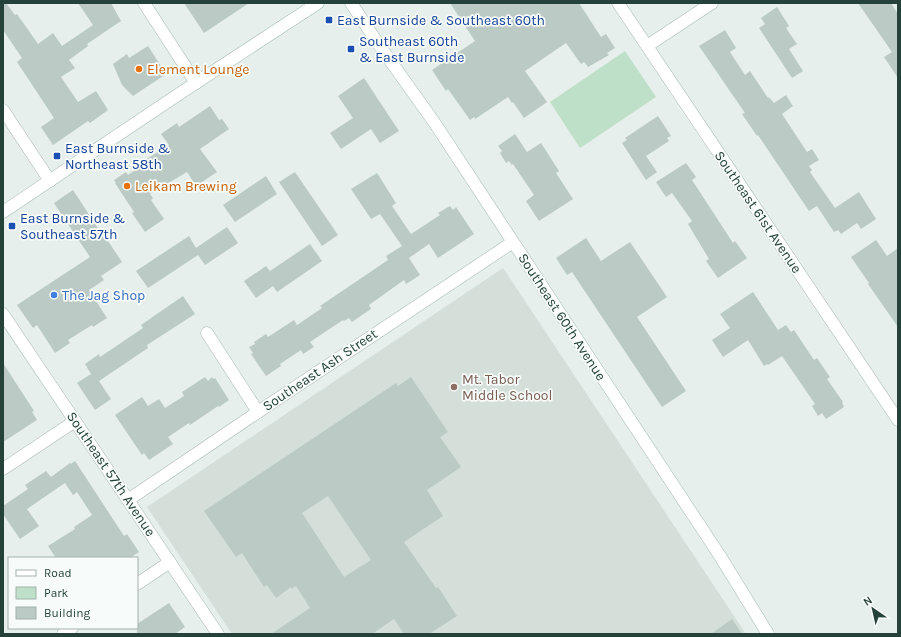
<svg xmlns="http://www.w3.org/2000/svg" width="901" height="637" font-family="Karla,sans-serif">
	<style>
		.built { fill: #d4dfda }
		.green { fill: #bfe0c8 }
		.building { fill: #bbcac4; fill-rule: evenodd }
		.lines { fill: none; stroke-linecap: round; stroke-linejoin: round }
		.street-casing { stroke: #a8b8b2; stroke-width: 13 }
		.secondary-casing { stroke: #a4bbb3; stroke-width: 13 }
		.street { stroke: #fff; stroke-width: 12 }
		.secondary { stroke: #fff; stroke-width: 12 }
		.transit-dot { fill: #1a4fb4; stroke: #f7fbf9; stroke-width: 1.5 }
		.food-dot { fill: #e8710a; stroke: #f7fbf9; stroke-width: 1.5 }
		.shop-dot { fill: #3f7fe0; stroke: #f7fbf9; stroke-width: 1.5 }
		.education-dot { fill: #8d6e63; stroke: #f7fbf9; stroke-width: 1.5 }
		.labels { text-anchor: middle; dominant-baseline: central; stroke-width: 3.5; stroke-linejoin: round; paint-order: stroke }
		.transit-label { font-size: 14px; fill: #164399; stroke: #f7fbf9; text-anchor: start }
		.food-label { font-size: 14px; fill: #c56008; stroke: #f7fbf9; text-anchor: start }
		.street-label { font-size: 14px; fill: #24423a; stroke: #f7fbf9 }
		.shop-label { font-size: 14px; fill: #366cbe; stroke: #f7fbf9; text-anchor: start }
		.education-label { font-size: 14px; fill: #785e54; stroke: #f7fbf9; text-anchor: start }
	</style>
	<rect width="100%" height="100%" fill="#e6efeb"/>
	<!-- built -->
	<polygon class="built" points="503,268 746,634 232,634 147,507"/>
	<!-- green -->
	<polygon class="green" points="625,51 656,97 580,148 550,102"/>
	<!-- building -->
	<g class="building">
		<polygon points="3,3 6,3 15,15 17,14 38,44 53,33 62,46 93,25 78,3 111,3 121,21 87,44 88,46 69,60 75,68 61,77 78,102 96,91 108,110 90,123 88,121 53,145 41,127 54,118 17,62 22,58 3,30"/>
		<polygon points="184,3 249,3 204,33"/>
		<polygon points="450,3 579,3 601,37 606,34 615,48 607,53 609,55 588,67 584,62 581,64 566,43 525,71 547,102 524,118 513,102 512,103 508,97 475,119 474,117 470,120 448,89 446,91 432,70 475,41"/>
		<polygon points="858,3 891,3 898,14 898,78 884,57 892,52"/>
		<polygon points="777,7 789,26 786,28 797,44 789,49 803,71 792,78 759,28 765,24 761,18"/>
		<polygon points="725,30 736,48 730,52 745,75 750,71 768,98 769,97 774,103 786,95 793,106 782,114 807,152 812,149 819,160 809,166 812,170 810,172 835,208 859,192 876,219 861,229 857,223 841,234 838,230 834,232 817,206 809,211 758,135 757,136 742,114 745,113 699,46"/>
		<polygon points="148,46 166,74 133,96 122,85 113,64 127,54 129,58"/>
		<polygon points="364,78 399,131 380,143 371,129 341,149 330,133 353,118 338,96"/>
		<polygon points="210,106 219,120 222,119 229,129 200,149 217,172 196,186 187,172 150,194 153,198 151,200 164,219 145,232 132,213 134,212 115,183 116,183 114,180 126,172 128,175 146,163 145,160 169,145 161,134 177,123 179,127"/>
		<polygon points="658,116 671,136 667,138 669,141 646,156 657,172 646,180 622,143 627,140 625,138"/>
		<polygon points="515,134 527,152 541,143 559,171 556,173 573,199 539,221 526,201 534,195 513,164 512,165 509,161 506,163 500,153 502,151 498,146"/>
		<polygon points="686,163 696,177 692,180 733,243 735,241 747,258 718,278 706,261 709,259 688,224 692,221 672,193 666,197 656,182"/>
		<polygon points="295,172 338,235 322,246 279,182"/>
		<polygon points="377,173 396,203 392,206 411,234 440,215 438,213 450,206 453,210 456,207 474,234 438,258 429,244 409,258 420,275 406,284 404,280 369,305 371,309 352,322 349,318 344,321 343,320 310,342 314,347 303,354 301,350 280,364 281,366 266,376 251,354 253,353 249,347 255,344 254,342 266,334 268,337 294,320 297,325 322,308 320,306 388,260 386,256 402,246 380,214 371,219 351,189"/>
		<polygon points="266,176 277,194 235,222 223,205"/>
		<polygon points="73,190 107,242 108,241 122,262 101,276 104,280 89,290 107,318 93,327 92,325 68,340 70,343 55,353 37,325 33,328 17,305 90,257 54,203"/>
		<polygon points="227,227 238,243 205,265 198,255 148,288 136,271 189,236 196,248"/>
		<polygon points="586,238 601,261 630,242 667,297 637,317 686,391 662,407 572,272 567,275 556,258"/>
		<polygon points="876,240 887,256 898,248 898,327 868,284 869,283 851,257"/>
		<polygon points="310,244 322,261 277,292 273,286 256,298 244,281 266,266 270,271"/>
		<polygon points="753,292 778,330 786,325 791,332 794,330 814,360 817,358 830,377 827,379 843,402 842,402 844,407 826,419 822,413 818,416 812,406 815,404 782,356 768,365 767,364 764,366 748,340 723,357 712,340 730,328 720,314"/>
		<polygon points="183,296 195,314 147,345 148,348 99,381 111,399 95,410 77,383 91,374 85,364 99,354 100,357 143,328 141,325"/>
		<polygon points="3,363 34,411 32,412 37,420 3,442"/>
		<polygon points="205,377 208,381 212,377 213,379 215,378 229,400 219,407 218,406 190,425 189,423 168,437 173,444 149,460 144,453 142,455 115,415 142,397 148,406 159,399 165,408 184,396 182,392"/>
		<path d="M411,377L448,432L440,437L461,467L427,490L443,516L404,542L436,588L438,587L457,616L429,634H404L394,619L372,634H271L310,608L296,586L292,589L291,587L276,598L267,585L264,587L242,553L236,557L204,511L396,383L398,386ZM328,496L371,560L344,577L302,513Z"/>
		<polygon points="75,461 124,536 127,534 139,552 130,558 56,558 48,546 75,529 74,527 92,515 77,492 73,495 65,483 27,509 39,526 20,539 3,514 3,506 28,489 25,485 46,471 51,477 70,463 71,464"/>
		<polygon points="169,603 185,627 175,634 137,634 137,624"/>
		<polygon points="732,619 742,634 711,634"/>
	</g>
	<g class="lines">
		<!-- street casing -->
		<g class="street-casing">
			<g id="street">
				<polyline points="144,3 196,83"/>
				<polyline points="618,3 898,420"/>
				<polyline points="647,46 712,3"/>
				<polyline points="3,110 50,181"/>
				<polyline points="3,314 218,634"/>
				<polyline points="207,333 258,412"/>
				<polyline points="3,469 75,421"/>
				<polyline points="128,500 258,412 513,242"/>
				<polyline points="137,584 170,562"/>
				<polyline points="63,634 72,628"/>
			</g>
		</g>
		<!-- secondary casing -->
		<g class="secondary-casing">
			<g id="secondary">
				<polyline points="351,3 379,45 434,122 720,556 768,634"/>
				<polyline points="3,212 182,92 318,3"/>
			</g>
		</g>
		<!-- street -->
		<use href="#street" class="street"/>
		<!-- secondary -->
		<use href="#secondary" class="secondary"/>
	</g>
	<!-- markers -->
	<g class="transit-dot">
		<rect x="325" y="16" width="8" height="8" rx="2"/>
		<rect x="347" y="45" width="8" height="8" rx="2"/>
		<rect x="53" y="152" width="8" height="8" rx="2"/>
		<rect x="8" y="222" width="8" height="8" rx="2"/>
	</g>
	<g class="food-dot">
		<circle cx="139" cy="69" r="4"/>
		<circle cx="127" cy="186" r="4"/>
	</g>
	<circle class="shop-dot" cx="54" cy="295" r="4"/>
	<circle class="education-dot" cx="454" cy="387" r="4"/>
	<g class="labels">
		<!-- transit labels -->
		<g class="transit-label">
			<text x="337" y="20">East Burnside &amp; Southeast 60th</text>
			<text x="359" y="41">Southeast 60th<tspan x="359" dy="16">&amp; East Burnside</tspan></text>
			<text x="65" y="148">East Burnside &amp;<tspan x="65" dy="16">Northeast 58th</tspan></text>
			<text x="20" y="218">East Burnside &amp;<tspan x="20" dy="16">Southeast 57th</tspan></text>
		</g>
		<!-- food labels -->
		<g class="food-label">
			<text x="147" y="69">Element Lounge</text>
			<text x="135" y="186">Leikam Brewing</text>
		</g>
		<!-- street labels -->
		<g class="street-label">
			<text transform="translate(758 212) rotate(56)">Southeast 61st Avenue</text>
			<text transform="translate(562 317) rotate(57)">Southeast 60th Avenue</text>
			<text transform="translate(320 370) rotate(-34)">Southeast Ash Street</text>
			<text transform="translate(111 474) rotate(56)">Southeast 57th Avenue</text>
		</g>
		<!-- shop labels -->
		<g class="shop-label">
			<text x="62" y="295">The Jag Shop</text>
		</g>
		<!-- education labels -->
		<g class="education-label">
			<text x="462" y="379">Mt. Tabor<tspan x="462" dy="16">Middle School</tspan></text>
		</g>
	</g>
	<!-- border -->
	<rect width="901" height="637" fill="none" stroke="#24423a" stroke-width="8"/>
	<!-- legend -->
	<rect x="8" y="557" width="130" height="72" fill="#f7fbf9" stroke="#a3b1ad"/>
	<rect x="16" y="570" width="20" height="6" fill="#ffffff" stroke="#a3b1ad"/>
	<text x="44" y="577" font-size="12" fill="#24423a">Road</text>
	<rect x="16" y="587" width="20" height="12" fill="#bfe0c8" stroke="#a3b1ad"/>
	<text x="44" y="597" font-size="12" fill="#24423a">Park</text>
	<rect x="16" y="607" width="20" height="12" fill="#bbcac4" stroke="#a3b1ad"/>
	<text x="44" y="617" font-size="12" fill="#24423a">Building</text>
	<!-- north arrow -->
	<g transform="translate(873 609) rotate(326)" stroke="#f7fbf9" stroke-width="3" paint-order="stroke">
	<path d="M0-3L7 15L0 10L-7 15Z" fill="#24423a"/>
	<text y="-6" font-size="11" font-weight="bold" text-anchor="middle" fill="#24423a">N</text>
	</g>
</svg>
